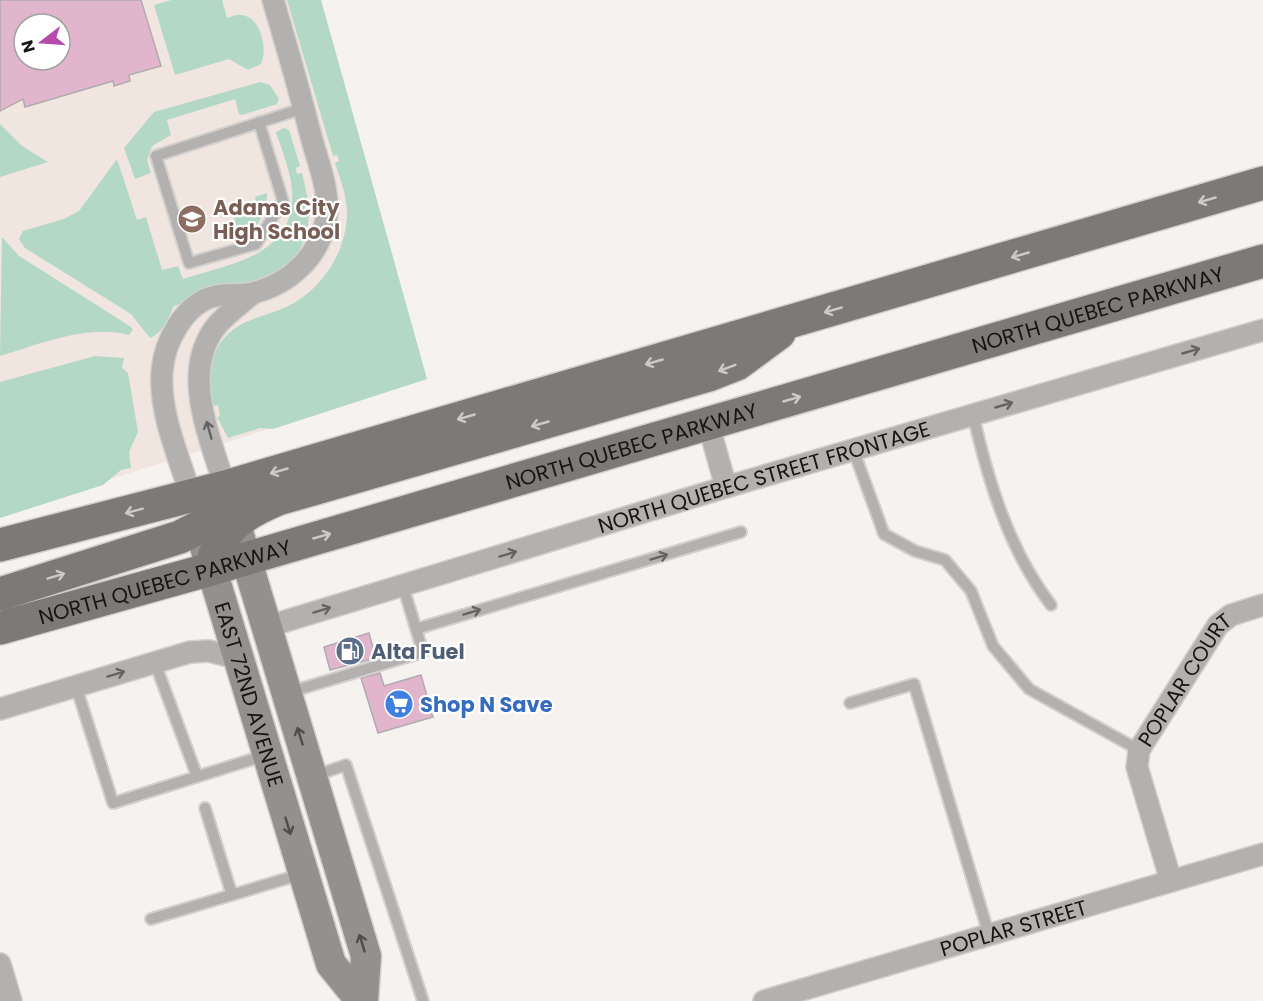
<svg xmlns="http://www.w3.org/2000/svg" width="1263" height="1001" font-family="Poppins,sans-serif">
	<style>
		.built { fill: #f1e5df; fill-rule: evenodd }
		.green { fill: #b3d8c5 }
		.building { fill: #e1b5cc; stroke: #b0acae; stroke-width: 1.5; fill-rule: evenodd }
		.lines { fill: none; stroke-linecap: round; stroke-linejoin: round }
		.service-casing { stroke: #d2cfcd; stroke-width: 14 }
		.minor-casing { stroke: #d2cfcd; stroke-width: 24 }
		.secondary-casing { stroke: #d2cfcd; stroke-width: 33 }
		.primary-casing { stroke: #d2cfcd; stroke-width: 36 }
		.service { stroke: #b2b1af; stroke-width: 10 }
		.minor { stroke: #b2b1af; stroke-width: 21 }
		.secondary { stroke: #92918f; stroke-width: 30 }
		.primary { stroke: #7c7a77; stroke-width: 33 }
		.oneway { stroke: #cbcac9 }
		.oneway2 { stroke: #646362 }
		.oneway3 { stroke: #4e4d4b }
		.labels { text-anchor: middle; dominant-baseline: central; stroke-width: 4.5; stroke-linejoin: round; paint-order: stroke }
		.education-label { font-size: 21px; font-weight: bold; fill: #785e54; stroke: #fff; text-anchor: start }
		.street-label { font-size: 21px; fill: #161514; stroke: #fff }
		.service-label { font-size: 21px; font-weight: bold; fill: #4e5e75; stroke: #fff; text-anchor: start }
		.shop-label { font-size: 21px; font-weight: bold; fill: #366cbe; stroke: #fff; text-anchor: start }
	</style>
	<rect width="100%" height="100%" fill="#f6f2f0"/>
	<!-- built -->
	<path class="built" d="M0,0H321L427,379L0,514ZM24,24H60V60H24Z"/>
	<!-- green -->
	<g class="green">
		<path d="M171,0H222L227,18C231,17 237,14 241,15C261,16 268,50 261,64L248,70L229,59L175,75L154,5Z"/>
		<path d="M287,0H321L427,379L273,429L260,428L228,438L217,417L220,416L218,405L214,406C204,370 213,334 251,320C265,314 280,311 294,303C325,285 347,249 347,212C347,196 340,179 335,163L339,161L337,155L333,156Z"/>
		<polygon points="260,82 270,85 279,99 277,104 242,115 239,114 235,99 167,120 171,135 152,146 147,160 151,173 135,179 124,148 154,112"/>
		<polygon points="0,124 22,146 48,162 0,177"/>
		<path d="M284,128L289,130L300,166L296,168L297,174L302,173C313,216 315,250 271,275L174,306C168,318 163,333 150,338L131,314L25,248L19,239L23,231L64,219L79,211L117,159L137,220L146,217L162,270L178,266L183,279C230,264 296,256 292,191C291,172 282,151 276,132Z"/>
		<path d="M267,193C268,209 258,233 239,235L234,218L259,213L255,197Z"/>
		<path d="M2,237L19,256L128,325L133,329L129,335C86,324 41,344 0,356Z"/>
		<polygon points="95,356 124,358 122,368 128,373 138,432 129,452 131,468 121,470 103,485 0,518 0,382"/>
	</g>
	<!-- building -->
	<g class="building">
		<path d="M0,0H141L161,66L129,75L130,81L114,86L113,81L25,107L23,99L0,111ZM24,24H60V60H24Z"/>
		<polygon points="369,633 376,658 330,670 324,647"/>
		<polygon points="380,673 384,686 421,675 433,717 378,733 361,678"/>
	</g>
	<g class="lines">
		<!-- service casing -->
		<g class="service-casing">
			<g id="service">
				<polyline points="259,122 283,201 256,244 189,263 156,156 304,108"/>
				<path d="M973,414C988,481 1009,550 1051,605"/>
				<polyline points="853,449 884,534 915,551 945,560 971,591 993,646 1029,689 1139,750"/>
				<polyline points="416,629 741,532"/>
				<polyline points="155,663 197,776"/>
				<polyline points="76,686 113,803 266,755"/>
				<polyline points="290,692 423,652 403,586"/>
				<polyline points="850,703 914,684 989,935"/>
				<polyline points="314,776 346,765 423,1001"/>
				<polyline points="205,808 232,895"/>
				<polyline points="151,919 302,874"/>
			</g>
		</g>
		<!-- minor casing -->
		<g class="minor-casing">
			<g id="minor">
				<polyline points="708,423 726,487"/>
				<path d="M225,487C210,437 179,370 218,324C228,313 242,303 253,293"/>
				<path d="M191,496C179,457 159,413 162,372C164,342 185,302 216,296C228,293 241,296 253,293C289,284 319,257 326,220C331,195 319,165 312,140C300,93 287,47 273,0"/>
				<path id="s1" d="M266,627L726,487L1263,330"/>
				<polyline points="0,709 190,652 209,651 237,658"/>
				<path id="s2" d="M1171,881L1137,767L1139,750L1218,625L1231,615L1263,605"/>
				<polyline points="0,964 11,1001"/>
				<path id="s3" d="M764,1001L1263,854"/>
			</g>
		</g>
		<!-- secondary casing -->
		<g class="secondary-casing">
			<g id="secondary">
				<polyline points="229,502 366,956 363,1001"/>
				<path id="s4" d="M205,547L331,964L361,1001"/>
			</g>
		</g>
		<!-- primary casing -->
		<g class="primary-casing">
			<g id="primary">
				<polyline points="0,545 225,487 1263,183"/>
				<path d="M211,569C219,529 242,514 278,499L709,375L737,364L779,333"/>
				<polyline points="0,594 180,537 209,522 221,504 224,491"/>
				<path id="s5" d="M0,628L211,569L1263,261"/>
			</g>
		</g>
		<!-- service -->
		<use href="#service" class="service"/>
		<!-- minor -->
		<use href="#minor" class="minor"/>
		<!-- secondary -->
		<use href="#secondary" class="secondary"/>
		<!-- primary -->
		<use href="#primary" class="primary"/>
	</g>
	<!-- one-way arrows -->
	<defs><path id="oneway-shaft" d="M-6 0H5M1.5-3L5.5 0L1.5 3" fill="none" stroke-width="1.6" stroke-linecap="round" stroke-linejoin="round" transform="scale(1.5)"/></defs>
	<g class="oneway">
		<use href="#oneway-shaft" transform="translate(1207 200) rotate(164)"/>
		<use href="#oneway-shaft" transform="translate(1020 255) rotate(164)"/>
		<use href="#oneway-shaft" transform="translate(833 310) rotate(164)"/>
		<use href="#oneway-shaft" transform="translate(654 362) rotate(164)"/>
		<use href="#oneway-shaft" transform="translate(727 368) rotate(159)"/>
		<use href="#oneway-shaft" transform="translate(792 399) rotate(-16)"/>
		<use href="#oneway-shaft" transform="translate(466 417) rotate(164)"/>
		<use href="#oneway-shaft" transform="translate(540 424) rotate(164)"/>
		<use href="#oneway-shaft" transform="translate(279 471) rotate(164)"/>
		<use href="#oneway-shaft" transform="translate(134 511) rotate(165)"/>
		<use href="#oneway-shaft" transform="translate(322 536) rotate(-16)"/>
		<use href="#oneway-shaft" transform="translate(56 576) rotate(-17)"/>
	</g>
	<g class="oneway2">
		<use href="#oneway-shaft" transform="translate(1191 351) rotate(-16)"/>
		<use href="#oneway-shaft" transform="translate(1004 405) rotate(-16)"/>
		<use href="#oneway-shaft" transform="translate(209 430) rotate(-106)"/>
		<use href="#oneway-shaft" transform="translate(508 554) rotate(-17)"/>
		<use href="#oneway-shaft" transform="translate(659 557) rotate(-17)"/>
		<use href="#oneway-shaft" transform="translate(322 610) rotate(-17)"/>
		<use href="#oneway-shaft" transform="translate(472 612) rotate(-17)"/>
		<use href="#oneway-shaft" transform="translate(116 674) rotate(-17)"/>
	</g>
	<g class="oneway3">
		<use href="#oneway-shaft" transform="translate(300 736) rotate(-107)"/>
		<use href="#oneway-shaft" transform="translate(288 826) rotate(73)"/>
		<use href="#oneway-shaft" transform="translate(362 943) rotate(-107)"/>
	</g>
	<!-- icons -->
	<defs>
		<g id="school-disc" transform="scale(1.5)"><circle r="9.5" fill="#8d6e63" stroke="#fff"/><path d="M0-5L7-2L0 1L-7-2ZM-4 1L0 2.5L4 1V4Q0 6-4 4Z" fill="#fff"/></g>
		<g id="fuel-disc" transform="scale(1.5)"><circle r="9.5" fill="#5c6f8a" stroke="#fff"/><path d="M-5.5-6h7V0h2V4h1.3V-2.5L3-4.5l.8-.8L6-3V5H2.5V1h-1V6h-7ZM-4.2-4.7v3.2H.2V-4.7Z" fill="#fff"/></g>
		<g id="supermarket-disc" transform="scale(1.5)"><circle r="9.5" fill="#3f7fe0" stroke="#fff"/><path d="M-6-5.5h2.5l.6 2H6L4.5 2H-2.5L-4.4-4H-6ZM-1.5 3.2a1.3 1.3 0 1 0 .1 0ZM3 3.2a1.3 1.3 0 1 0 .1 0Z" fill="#fff"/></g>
	</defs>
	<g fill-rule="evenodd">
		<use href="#school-disc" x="192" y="219"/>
		<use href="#fuel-disc" x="350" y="651"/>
		<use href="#supermarket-disc" x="399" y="704"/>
	</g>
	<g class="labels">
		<!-- education labels -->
		<g class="education-label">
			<text x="213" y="207">Adams City<tspan x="213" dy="24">High School</tspan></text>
		</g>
		<!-- street labels -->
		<g class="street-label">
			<text stroke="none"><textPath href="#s5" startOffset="1143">NORTH QUEBEC PARKWAY</textPath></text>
			<text stroke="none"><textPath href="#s5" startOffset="657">NORTH QUEBEC PARKWAY</textPath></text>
			<text stroke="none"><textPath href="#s1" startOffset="520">NORTH QUEBEC STREET FRONTAGE</textPath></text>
			<text stroke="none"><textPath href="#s5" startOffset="171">NORTH QUEBEC PARKWAY</textPath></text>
			<text stroke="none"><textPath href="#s2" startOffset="220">POPLAR COURT</textPath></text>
			<text stroke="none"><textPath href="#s4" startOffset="154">EAST 72ND AVENUE</textPath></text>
			<text stroke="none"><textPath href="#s3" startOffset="260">POPLAR STREET</textPath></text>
		</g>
		<!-- service labels -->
		<g class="service-label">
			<text x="371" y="651">Alta Fuel</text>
		</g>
		<!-- shop labels -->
		<g class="shop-label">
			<text x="420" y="704">Shop N Save</text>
		</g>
	</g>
	<!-- north arrow -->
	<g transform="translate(42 42) rotate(253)"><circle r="28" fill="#ffffff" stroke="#a2a1a1" stroke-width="1.5"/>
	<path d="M0-4.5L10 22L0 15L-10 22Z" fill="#b74bab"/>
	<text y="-9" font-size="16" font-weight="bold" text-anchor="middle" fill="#161514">N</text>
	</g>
</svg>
